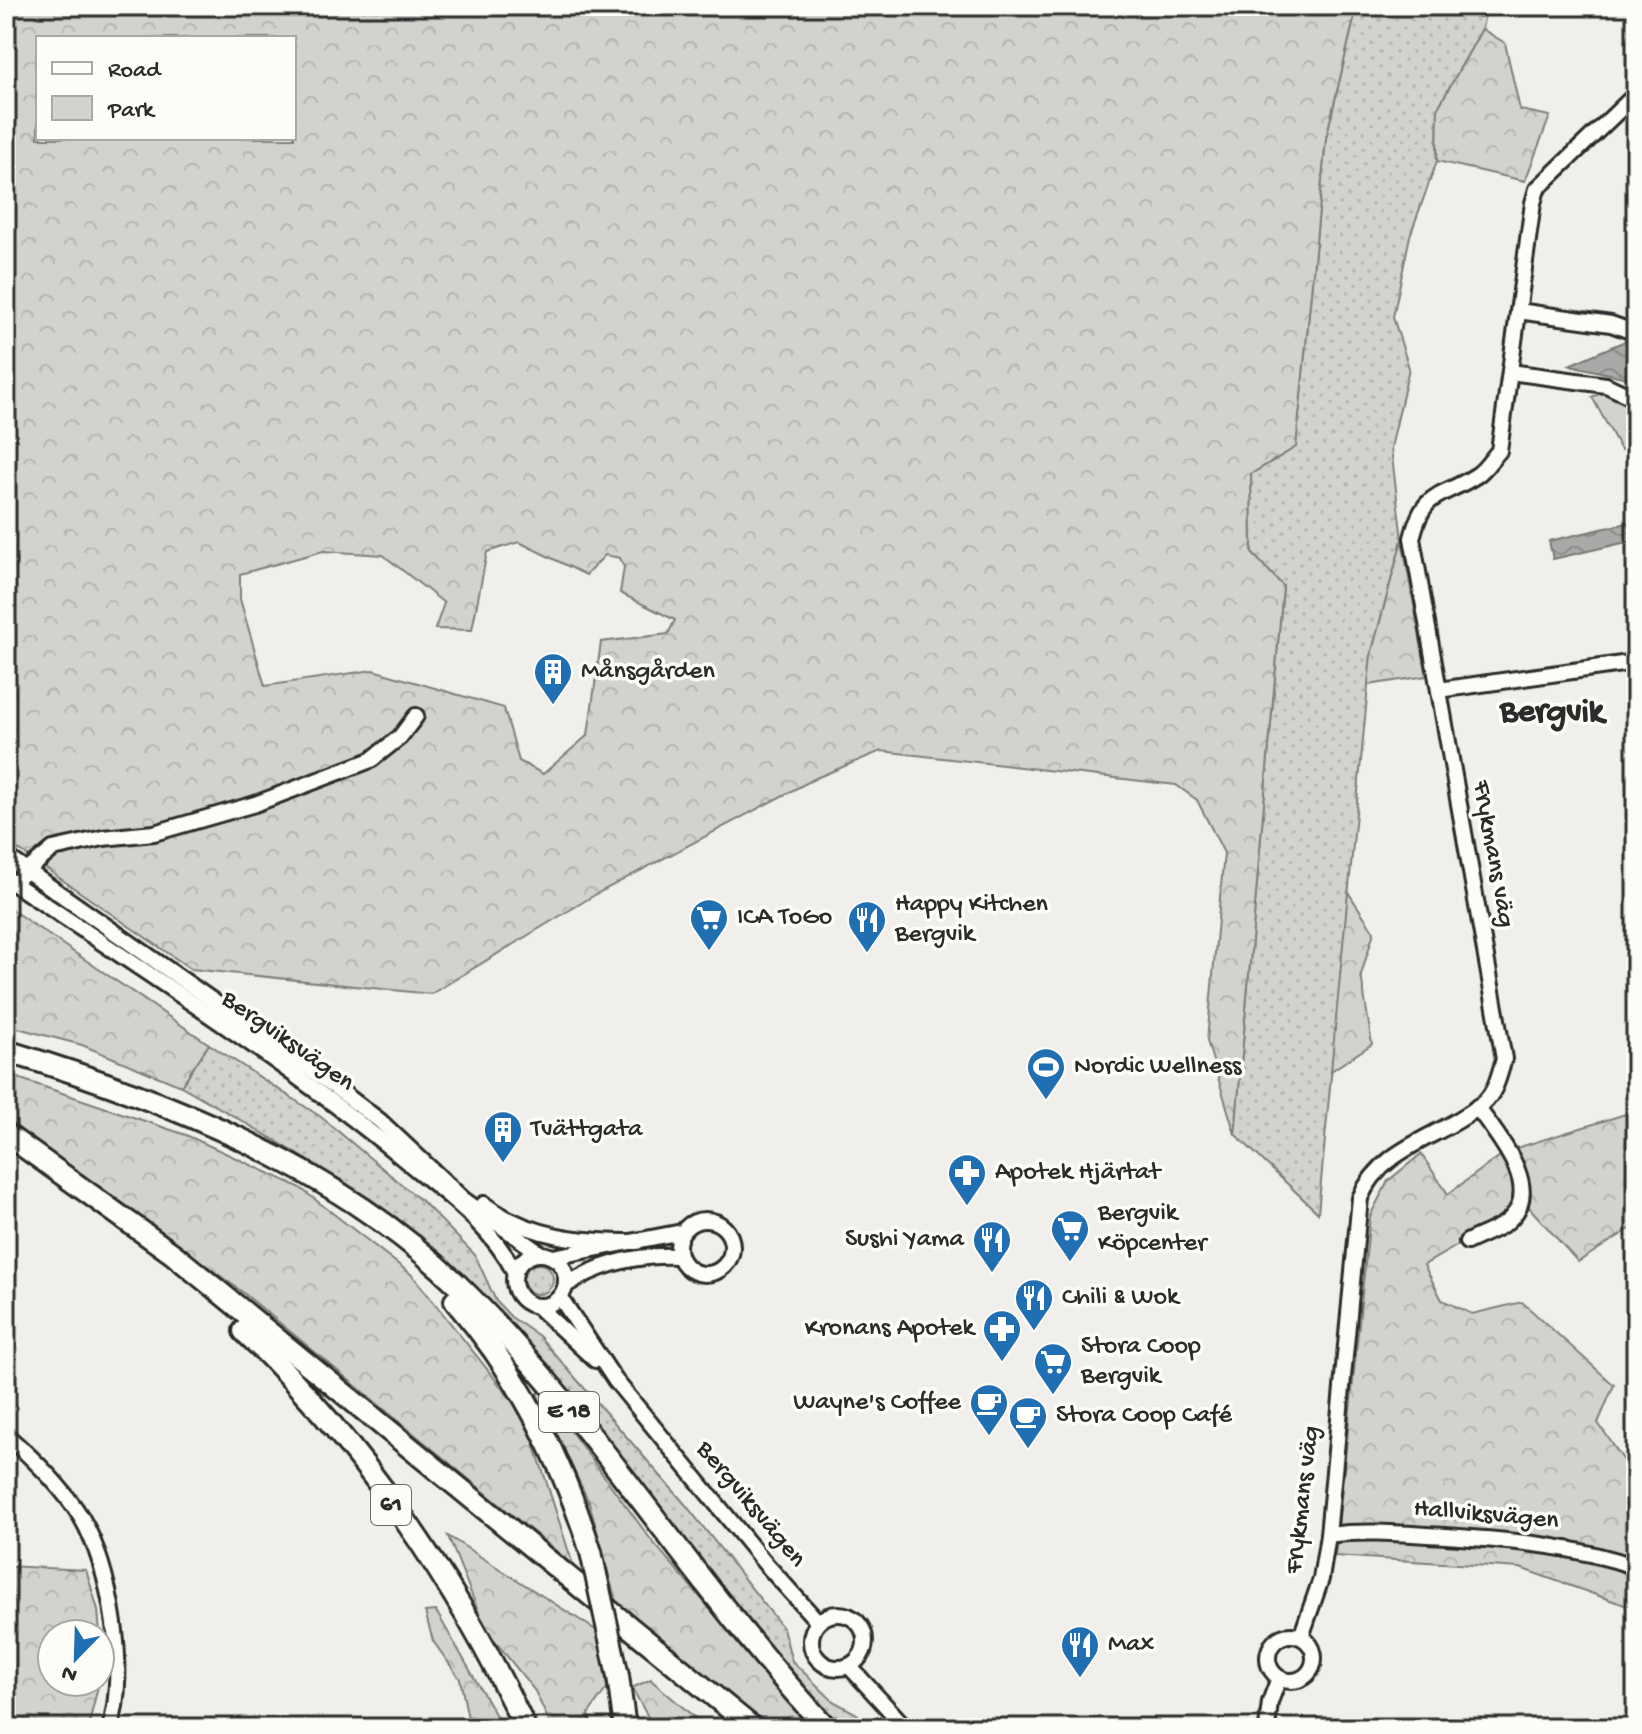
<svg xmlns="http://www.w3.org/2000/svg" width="1642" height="1734" font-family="'Gochi Hand',sans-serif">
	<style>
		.green { fill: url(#green-dots); stroke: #7f7e7d; stroke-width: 2 }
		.forest { fill: url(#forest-crowns); stroke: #7f7e7d; stroke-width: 2; fill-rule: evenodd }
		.pitch { fill: #d3d2cf; stroke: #7f7e7d; stroke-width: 2 }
		.water { fill: url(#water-waves); stroke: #777775; stroke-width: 2 }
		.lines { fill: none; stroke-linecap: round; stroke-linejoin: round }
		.minor-casing { stroke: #2b2b2b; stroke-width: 20 }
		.highway-casing { stroke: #2b2b2b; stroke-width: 26 }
		.minor { stroke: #fdfcf7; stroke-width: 14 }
		.highway { stroke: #fdfcf7; stroke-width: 20 }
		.highway-bridge-casing { stroke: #2b2b2b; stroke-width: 26; stroke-linecap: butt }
		.highway-bridge { stroke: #fdfcf7; stroke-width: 20 }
		.labels { text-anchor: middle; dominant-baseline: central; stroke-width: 7; stroke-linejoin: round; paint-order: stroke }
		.shield { fill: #fdfcf7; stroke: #6a6a68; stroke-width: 2 }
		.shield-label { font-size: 24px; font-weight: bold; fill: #2b2b2b }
		.poi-label { font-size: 26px; fill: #2b2b2b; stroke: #fdfcf7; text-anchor: start }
		.street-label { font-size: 26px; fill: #2b2b2b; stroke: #fdfcf7 }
		.district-label { font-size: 34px; font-weight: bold; fill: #2b2b2b; stroke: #fdfcf7 }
	</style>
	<defs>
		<pattern id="green-dots" width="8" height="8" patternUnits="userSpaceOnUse" patternTransform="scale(2)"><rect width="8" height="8" fill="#d3d2cf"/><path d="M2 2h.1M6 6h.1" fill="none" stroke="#b5b4b2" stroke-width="1.8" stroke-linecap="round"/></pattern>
		<pattern id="forest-crowns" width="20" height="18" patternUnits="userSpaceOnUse" patternTransform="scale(2)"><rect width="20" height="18" fill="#d3d2cf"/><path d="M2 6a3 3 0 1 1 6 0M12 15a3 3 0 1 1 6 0" fill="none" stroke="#b5b4b2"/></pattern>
		<pattern id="water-waves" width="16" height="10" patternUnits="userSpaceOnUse" patternTransform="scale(2)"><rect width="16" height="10" fill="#aaa9a7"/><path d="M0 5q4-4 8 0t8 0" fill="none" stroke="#8b8a88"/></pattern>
	</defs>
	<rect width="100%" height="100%" fill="#f0efeb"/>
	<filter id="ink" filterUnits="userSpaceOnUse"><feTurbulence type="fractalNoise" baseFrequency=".0125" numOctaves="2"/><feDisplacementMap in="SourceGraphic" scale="16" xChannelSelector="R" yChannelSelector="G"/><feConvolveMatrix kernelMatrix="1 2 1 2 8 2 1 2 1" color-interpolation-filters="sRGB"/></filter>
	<g filter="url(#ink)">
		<!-- green -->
		<g class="green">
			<polygon points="1357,6 1487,6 1482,29 1438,108 1437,161 1410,236 1393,317 1409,368 1391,448 1402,540 1371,655 1318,1213 1235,1134 1283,586 1252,553 1251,474 1296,447 1326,138"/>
			<path d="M209,1044L321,1117L425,1204L475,1255L496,1301L511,1317L539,1336L685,1504L783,1628L792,1661L833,1701L857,1714L869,1728H841L833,1720L433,1252C356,1185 269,1136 181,1086Z"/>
			<circle cx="538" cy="1279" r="15"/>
		</g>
		<!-- forest -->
		<g class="forest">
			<path d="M6,6H1357L1326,138L1296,447L1251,474L1252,553L1283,586L1235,1134L1207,1041L1224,853L1197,800L1176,785L881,751L816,778L598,893L431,994L191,969L6,841ZM38,38H294V138H38ZM519,542L586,575L605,555L620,558L624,567L620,593L675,620L668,634L601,642L588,735L543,774L519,761L504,708L373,670L265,686L240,599V574L323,551L383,555L444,603L435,629L472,630L487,552Z"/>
			<polygon points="1482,29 1505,43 1520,110 1550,116 1525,181 1437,161 1438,108"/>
			<polygon points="1402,540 1427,676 1368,685 1371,655"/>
			<polygon points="1348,892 1374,932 1361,975 1372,1044 1331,1071"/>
			<polygon points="6,906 209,1044 181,1086 82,1045 6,1025"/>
			<polygon points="6,1074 186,1135 299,1187 412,1275 526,1418 573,1565 241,1291 6,1120"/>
			<polygon points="1629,1113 1636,1124 1636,1225 1578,1262 1527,1205 1424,1265 1442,1300 1472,1314 1522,1302 1614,1385 1598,1423 1636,1478 1636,1609 1520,1568 1335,1556 1370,1216 1388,1181 1421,1154 1448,1194 1507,1151"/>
			<polygon points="541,1391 652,1541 812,1728 763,1728 616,1602 589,1502 537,1394"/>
			<polygon points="448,1536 599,1632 607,1688 589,1713 591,1728 552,1728 535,1691 486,1630"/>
			<polygon points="6,1566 86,1570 98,1610 100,1634 52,1634 52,1682 99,1682 88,1728 6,1728"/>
			<polygon points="436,1611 503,1728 470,1728 460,1679 433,1641 425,1612"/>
			<polygon points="651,1679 651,1680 707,1728 654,1728 632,1688"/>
		</g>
		<!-- pitch -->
		<polygon class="pitch" points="1617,386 1636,424 1636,440 1621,450 1592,397"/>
		<!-- water -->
		<g class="water">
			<polygon points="1625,341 1636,343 1636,380 1569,365"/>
			<polygon points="1636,521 1636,540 1553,559 1549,541"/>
		</g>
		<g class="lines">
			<!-- minor casing -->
			<g class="minor-casing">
				<g id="minor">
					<polyline points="1518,311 1611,324 1636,333"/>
					<polyline points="1510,372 1606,385 1636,399"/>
					<polyline points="1439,690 1636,662"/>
					<polyline points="6,856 327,1081 380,1121 464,1200 541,1254"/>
					<polyline points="22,875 53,849 103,838 154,833 255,804 371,760 400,737 416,716"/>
					<path d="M6,878C141,970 279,1056 405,1160C445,1193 492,1226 515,1273"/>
					<path d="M484,1204C529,1238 583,1242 637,1242"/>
					<circle cx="705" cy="1247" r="27"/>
					<path d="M1467,1242C1480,1235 1501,1229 1511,1218C1543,1186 1495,1133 1477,1107"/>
					<circle cx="540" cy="1280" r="26"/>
					<polyline points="553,1257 682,1232"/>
					<path d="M566,1285C601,1263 637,1254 679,1256"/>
					<polyline points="560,1297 615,1380 764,1562 818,1622"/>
					<polyline points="537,1306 595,1360"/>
					<path d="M6,1435C34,1459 61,1485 81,1517C111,1567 128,1672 110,1728"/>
					<path d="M1328,1535C1368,1530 1406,1534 1446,1536C1512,1541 1574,1545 1636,1567"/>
					<circle cx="838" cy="1641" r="27"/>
					<circle cx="1291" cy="1658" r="23"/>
					<path d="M1301,1637L1321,1579L1328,1535L1360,1198C1383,1145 1441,1138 1482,1104C1496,1093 1499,1075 1504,1059L1412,538C1424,489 1440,499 1477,475C1486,469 1492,458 1499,451L1533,203L1537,189L1636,94"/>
					<polyline points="849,1666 906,1728"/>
					<polyline points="1267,1728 1270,1702 1279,1678"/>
				</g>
			</g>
			<!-- highway casing -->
			<g class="highway-casing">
				<g id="highway">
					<path d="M6,1051C168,1100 335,1166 459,1286C595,1419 696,1589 827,1728"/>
					<polyline points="6,1134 173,1254 753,1728"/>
					<path d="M455,1301C520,1376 561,1458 591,1552"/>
					<path d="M244,1331C360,1442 457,1582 525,1728"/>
					<polyline points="618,1676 625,1728"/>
				</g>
			</g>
			<!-- minor -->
			<use href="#minor" class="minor"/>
			<!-- highway -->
			<use href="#highway" class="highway"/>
			<!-- highway-bridge casing -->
			<g class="highway-bridge-casing">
				<polyline id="highway-bridge" points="591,1552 618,1676"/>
			</g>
			<!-- highway-bridge -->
			<use href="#highway-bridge" class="highway-bridge"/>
		</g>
	</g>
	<!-- icons -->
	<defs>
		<g id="building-pin" transform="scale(2)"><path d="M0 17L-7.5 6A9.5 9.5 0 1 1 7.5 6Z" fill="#1f6fb2" stroke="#fdfcf7"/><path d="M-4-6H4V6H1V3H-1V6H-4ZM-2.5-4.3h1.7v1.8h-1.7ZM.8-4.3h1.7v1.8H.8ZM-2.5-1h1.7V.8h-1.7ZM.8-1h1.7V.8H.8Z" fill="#fff"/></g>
		<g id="supermarket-pin" transform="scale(2)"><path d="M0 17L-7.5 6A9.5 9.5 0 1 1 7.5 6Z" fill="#1f6fb2" stroke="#fdfcf7"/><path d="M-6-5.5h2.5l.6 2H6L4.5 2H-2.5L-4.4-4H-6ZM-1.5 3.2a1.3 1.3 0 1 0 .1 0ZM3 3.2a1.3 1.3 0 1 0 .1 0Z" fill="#fff"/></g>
		<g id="restaurant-pin" transform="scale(2)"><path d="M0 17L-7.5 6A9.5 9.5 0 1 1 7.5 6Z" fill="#1f6fb2" stroke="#fdfcf7"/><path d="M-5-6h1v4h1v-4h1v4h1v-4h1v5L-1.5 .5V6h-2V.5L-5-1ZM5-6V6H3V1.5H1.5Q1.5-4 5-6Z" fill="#fff"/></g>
		<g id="stadium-pin" transform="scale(2)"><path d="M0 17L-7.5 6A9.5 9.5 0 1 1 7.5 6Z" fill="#1f6fb2" stroke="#fdfcf7"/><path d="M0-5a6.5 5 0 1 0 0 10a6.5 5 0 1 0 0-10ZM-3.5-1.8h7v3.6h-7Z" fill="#fff"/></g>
		<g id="pharmacy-pin" transform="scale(2)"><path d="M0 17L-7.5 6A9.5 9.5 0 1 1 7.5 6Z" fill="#1f6fb2" stroke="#fdfcf7"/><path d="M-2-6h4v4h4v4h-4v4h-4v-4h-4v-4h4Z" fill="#fff"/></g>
		<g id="cafe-pin" transform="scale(2)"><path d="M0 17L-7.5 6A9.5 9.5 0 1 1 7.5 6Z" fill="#1f6fb2" stroke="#fdfcf7"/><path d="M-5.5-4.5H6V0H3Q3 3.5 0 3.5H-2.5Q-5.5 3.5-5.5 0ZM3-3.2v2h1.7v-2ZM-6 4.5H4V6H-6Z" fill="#fff"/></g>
	</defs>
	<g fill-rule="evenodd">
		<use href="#building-pin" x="553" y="672"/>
		<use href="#supermarket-pin" x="709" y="918"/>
		<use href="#restaurant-pin" x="867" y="920"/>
		<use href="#stadium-pin" x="1046" y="1067"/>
		<use href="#building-pin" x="503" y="1130"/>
		<use href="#pharmacy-pin" x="967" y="1173"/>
		<use href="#supermarket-pin" x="1070" y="1229"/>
		<use href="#restaurant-pin" x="992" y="1240"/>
		<use href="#restaurant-pin" x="1034" y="1298"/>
		<use href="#pharmacy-pin" x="1002" y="1329"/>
		<use href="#supermarket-pin" x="1053" y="1362"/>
		<use href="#cafe-pin" x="989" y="1403"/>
		<use href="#cafe-pin" x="1028" y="1416"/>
		<use href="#restaurant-pin" x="1080" y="1645"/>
	</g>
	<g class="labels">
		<!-- shield labels -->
		<g class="shield">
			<rect x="539" y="1392" width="60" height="40" rx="6"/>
			<rect x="371" y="1485" width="40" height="40" rx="6"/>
		</g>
		<g class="shield-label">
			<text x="569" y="1412">E 18</text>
			<text x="391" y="1505">61</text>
		</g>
		<!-- poi labels -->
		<g class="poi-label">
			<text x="581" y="672">Månsgården</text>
			<text x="895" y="905">Happy Kitchen<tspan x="895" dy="30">Bergvik</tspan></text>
			<text x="737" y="918">ICA ToGo</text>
			<text x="1074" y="1067">Nordic Wellness</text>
			<text x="531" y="1130">Tvättgata</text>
			<text x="995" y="1173">Apotek Hjärtat</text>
			<text x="1098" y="1214">Bergvik<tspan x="1098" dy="30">Köpcenter</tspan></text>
			<text x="964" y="1240" text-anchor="end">Sushi Yama</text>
			<text x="1062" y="1298">Chili &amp; Wok</text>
			<text x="974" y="1329" text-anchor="end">Kronans Apotek</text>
			<text x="1081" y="1347">Stora Coop<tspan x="1081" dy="30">Bergvik</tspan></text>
			<text x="961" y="1403" text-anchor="end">Wayne's Coffee</text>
			<text x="1056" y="1416">Stora Coop Café</text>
			<text x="1108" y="1645">Max</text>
		</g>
		<!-- street labels -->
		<g class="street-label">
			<text transform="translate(1492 854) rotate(80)">Frykmans väg</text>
			<text transform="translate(287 1042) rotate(35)">Bergviksvägen</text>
			<text transform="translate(1304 1500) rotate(-83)">Frykmans väg</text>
			<text transform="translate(750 1505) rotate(50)">Bergviksvägen</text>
			<text transform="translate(1486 1516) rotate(5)">Hallviksvägen</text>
		</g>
		<!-- district labels -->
		<g class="district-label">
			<text x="1552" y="714">Bergvik</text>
		</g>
	</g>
	<!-- margin -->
	<rect width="1642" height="1734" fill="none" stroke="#fdfcf7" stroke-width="32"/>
	<rect x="16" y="16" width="1610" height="1702" fill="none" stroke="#2b2b2b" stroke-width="3" filter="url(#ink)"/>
	<!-- legend -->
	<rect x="36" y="36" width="260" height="104" fill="#fdfcf7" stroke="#a9a8a5" stroke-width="2"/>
	<rect x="52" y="62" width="40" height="12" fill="#fdfcf7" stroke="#a9a8a5" stroke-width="2"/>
	<text x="108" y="76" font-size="24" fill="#2b2b2b">Road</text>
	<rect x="52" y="96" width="40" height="24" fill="#d3d2cf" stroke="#a9a8a5" stroke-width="2"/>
	<text x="108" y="116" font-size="24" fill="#2b2b2b">Park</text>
	<!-- north arrow -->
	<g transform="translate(76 1658) rotate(203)"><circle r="38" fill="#fdfcf7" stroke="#a9a8a5" stroke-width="2"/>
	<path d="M0-6L14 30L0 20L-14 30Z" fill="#1f6fb2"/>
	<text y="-12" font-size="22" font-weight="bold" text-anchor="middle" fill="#2b2b2b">N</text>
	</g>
</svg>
